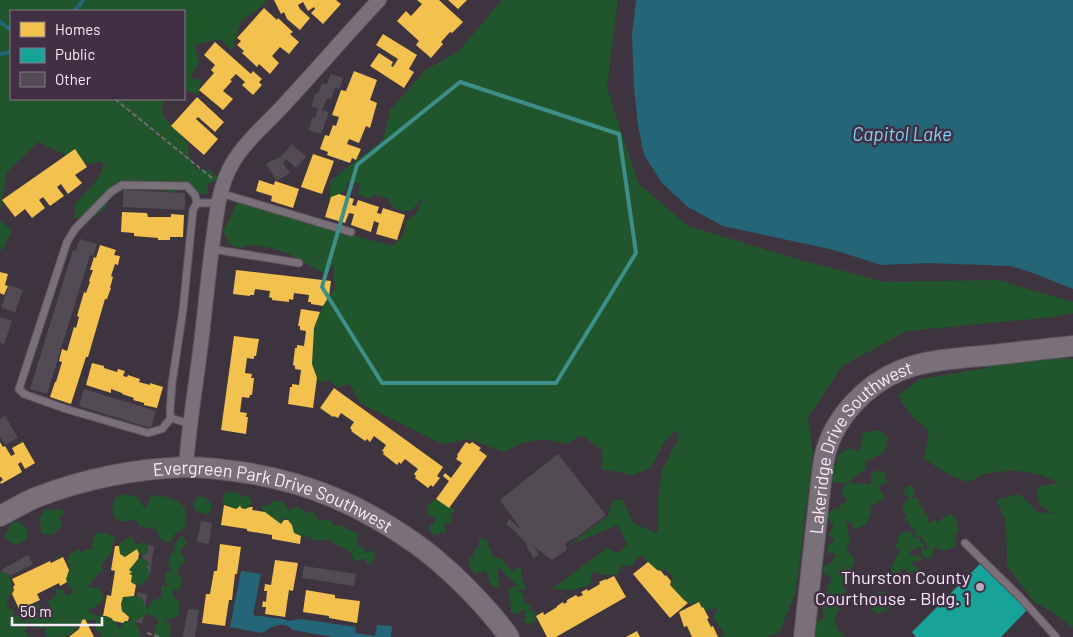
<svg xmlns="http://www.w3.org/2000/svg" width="1073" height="637" font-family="Barlow,sans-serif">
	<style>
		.green { fill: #21562c }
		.water { fill: #256578 }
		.homes { fill: #f2c14e }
		.public { fill: #17a398 }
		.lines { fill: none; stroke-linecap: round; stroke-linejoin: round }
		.stream { stroke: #256578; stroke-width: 4 }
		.building { fill: #534b54 }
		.lane-casing { stroke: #5b525c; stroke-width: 9 }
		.street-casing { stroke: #5b525c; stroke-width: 16 }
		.secondary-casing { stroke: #5b525c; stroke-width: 22 }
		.path { stroke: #726b72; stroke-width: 2; stroke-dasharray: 5 2.5; stroke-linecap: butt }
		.lane { stroke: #7a707a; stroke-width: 7 }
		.street { stroke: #7a707a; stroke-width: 14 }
		.secondary { stroke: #7a707a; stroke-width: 20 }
		.marked { fill: none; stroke: #3e8e8a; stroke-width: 4; stroke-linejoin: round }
		.poi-dot { fill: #b7acb8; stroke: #412f43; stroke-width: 2 }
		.labels { text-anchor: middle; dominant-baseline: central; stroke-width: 5; stroke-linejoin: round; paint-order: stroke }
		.street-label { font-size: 18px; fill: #f8ecf9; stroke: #412f43 }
		.poi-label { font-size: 18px; fill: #f8ecf9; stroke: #412f43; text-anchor: end }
		.water-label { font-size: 19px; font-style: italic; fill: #7fd8f3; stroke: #412f43 }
	</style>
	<rect width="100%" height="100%" fill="#3e343f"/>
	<!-- green -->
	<g class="green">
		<polygon points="0,0 266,0 264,5 241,21 232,50 220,39 194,45 199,62 190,78 201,80 198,94 184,90 184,11 11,11 11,99 164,99 162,107 164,117 188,143 189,155 196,169 210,170 219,179 208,184 207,194 186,192 181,178 176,192 163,191 156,186 144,189 138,180 128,183 109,198 106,208 92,218 74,218 76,203 96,182 104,165 99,161 90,164 83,163 38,142 7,172 0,210"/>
		<path d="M502,0H618L607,88L638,183L688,226L797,259L885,282L998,280L1073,302V313L1053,317L907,331L842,366L808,418L813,453L796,591L779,633L766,637H720L725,635L713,617L717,611L715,606L710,611L703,609L699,602L690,604L684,600L670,585L673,577L665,568L662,571C653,570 649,563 643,556L637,558L632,566H621L618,575H605L593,571L590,585L573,590L552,589L607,548L619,553L627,544L618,525L569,545L608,516L613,500H623L633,523L656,533L658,529V499L662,471L679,437L676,430L665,441L651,468L632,475L602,469V450L581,435L567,444L543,439L522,443L504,452L469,439L442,444L360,403L351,386L348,384L338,388L330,380L319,382L312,364L314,328L323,306L335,288L333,266L323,273C302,261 284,248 259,246C252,245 246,244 240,248L229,244L223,230L230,218L238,199L366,239L393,246L403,236L407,220L416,214L424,197C409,210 413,217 391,206L389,199L376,195L368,199L358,194L360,183H347V190L330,198V181L383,140L390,110L427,69L458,52Z"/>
		<polygon points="0,221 12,230 3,249 0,250"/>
		<polygon points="1043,357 1073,359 1073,628 1051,611 1034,602 1007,566 1006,520 996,500 1019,494 1038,512 1055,514 1039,505 1037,487 1059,483 1042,475 1013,470 984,474 968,482 951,476 924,459 929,431 912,416 898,396 920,379 986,368 1002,359"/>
		<polygon points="878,430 888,437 885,451 874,458 865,461 865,470 854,477 848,483 871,484 871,475 877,470 885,473 887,482 878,487 885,498 870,507 871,513 866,525 855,529 846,519 850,542 846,546 850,555 855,559 849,575 842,583 846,591 838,600 841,606 834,618 838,630 845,637 812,637 815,635 813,621 826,618 822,612 824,603 828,600 827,590 832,577 824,574 823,566 833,562 836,554 828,553 828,545 835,541 828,534 834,526 826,517 834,508 838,509 842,504 847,500 841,491 847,483 831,482 830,469 837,464 837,455 848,449 859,451 863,433"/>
		<path d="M912,485L915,491L912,497L918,499L920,506L924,507V512L928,516V522L930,524L931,522L935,520L939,523C941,518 945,516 951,514L956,519L959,529L956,534L955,547L945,551L934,547L933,556L926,559L922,554L921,547L919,546L917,548L911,550L910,554L914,557L919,554L921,558L920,561H915L910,563L921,570L908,574L907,569L901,570L899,572L905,576L899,577L898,581L902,586H894L891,583L893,579L890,576C891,567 895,558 900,550L894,546L898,543V537L904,532L909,531L915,538H919L922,544H923V550L927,549H930L925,543L922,537L916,536L915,530L911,528L910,523L904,520L907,516L902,509L904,503L907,502L909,496L904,494L905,487Z"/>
		<path d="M229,492H236L241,495L242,498L244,496H248L252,501C251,508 245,510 239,507L236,509L223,504L224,494Z"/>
		<path d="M127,494L138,498L142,505L145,508L152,495C165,496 176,498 185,508C186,520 189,529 175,533L174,537L171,542L164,541L158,537L159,534L155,529L139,526L137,521L131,520L120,522L114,517L112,506L116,497Z"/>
		<polygon points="197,497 205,497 212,505 208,515 196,511 193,505"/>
		<path d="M435,500C445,501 448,504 455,510L450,516L453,520L449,523H444L446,532L433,535L429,531L430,525L433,524L436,519L427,514L428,504Z"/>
		<path d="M274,501C284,502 285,502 289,512L291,509L299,507L306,513L314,512L318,520H330L334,526L343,525L348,531L351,530L358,533V546L363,547L365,553L371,550L376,557L373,562L368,565L363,557L360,561L354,560C350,546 339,549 330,540H312L310,534L306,538L294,533L292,525L285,517L281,524L260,508L261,506L269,505Z"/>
		<polygon points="45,509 51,510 60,509 64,512 59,519 62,525 53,535 41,533 40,517"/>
		<path d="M12,522H18L27,528V539C17,546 13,545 4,537C6,532 10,528 12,522Z"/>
		<path d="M96,533H106L116,538L111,546L113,550L101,565L104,570C94,575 95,581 87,587L100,589L103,595L102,603L88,610C100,621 111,609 119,629L125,621H131L132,620L122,611L121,604L123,597L135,596L142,598L148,609L152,601L162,597L161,585L168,587L164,578L166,573L171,570L168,562L171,554L176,551L173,547L182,535L187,543L180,550L185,561L177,570L182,579L180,589L172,591L173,596C182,603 180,606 178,616L165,621L170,624L171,633L168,637H153C156,631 156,626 158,620L149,613C146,617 138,618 134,622L138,627L141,635L140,637H118L117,634L115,637H103L95,628L96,619L88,621L83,617C75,637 69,637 48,637L44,632L46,627L36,628L30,621L25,631L30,637H0V573L2,572L8,574C18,596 7,591 7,608L14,610V616L21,617L20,622L29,619V609L37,604L44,609L45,614L52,612L48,601L56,596V589L63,590L66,596L72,593V589C63,581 66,577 70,567L67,560L71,553L79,549L82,554L85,550L93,549C91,543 92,539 96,533Z"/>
		<polygon points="130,537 134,540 135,544 140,544 143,542 148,545 148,552 145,555 139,554 125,557 120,554 119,544 122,541 125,541 125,539"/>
		<path d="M479,538L487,540C488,547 491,551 493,558H501L513,573L515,569L521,568L522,580L525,585V589L516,590L522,593L524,598L523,602L531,606L528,610H531L535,613L536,621L529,624L523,620L525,619L526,612L522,610L518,614L511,612L510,606L511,604L508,590L518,585L506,575L500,567L498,571L499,588L491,586L486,570L476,574L469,567V559L474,556L473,552L479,547Z"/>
		<polygon points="142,558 146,560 149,563 146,567 148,569 150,575 148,576 149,579 145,581 141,586 131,582 132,575 129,574 131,572 129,570 138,559"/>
		<path d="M880,591C888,594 891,599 892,607L878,614L872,611L871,606L876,594Z"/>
	</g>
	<!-- water -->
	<g class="water">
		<polygon points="636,0 1073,0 1073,289 1033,273 1011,266 929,263 881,265 834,250 723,226 688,207 662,183 644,155 638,125 634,87 632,35"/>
		<path d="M241,571L261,574L253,615L283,619L288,621L301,619L356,627L355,633L375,636L377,625L392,626L391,637H333L293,630C283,620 272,626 262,633L230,627Z"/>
	</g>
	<!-- homes -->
	<g class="homes">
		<polygon points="274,0 336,0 341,4 323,24 311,13 315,9 314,7 308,11 303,2 298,5 300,9 310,18 300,30 287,19 284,12 281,14"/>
		<polygon points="417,0 439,0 463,22 452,33 450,32 441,42 443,44 431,58 416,45 419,41 397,21 406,11 411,16 422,4"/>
		<polygon points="448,0 467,0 458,9"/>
		<polygon points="264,8 277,20 278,18 293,32 290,34 299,42 289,54 280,47 272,56 279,63 270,74 259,64 257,67 242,53 244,51 237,45 241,41 237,38"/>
		<polygon points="383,34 417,55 409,69 414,72 404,88 370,66 379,53 393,62 391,66 393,67 398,59 376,45"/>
		<polygon points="215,42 251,74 253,71 262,79 259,82 262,85 253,95 242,85 245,82 236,74 230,80 232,81 223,91 233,99 223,110 199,90 214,73 211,70 215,65 204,55"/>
		<polygon points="354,71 377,80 370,100 377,103 370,128 366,126 359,143 349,139 347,144 361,149 356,160 352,158 350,163 327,155 328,152 320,149 325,135 329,136 333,125 336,126 339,117 332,115 341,90 346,91"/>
		<polygon points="197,97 224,122 215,132 198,117 196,119 218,139 204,155 171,126"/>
		<polygon points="75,149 87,167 75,175 82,183 68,194 61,184 57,187 64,196 50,206 43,197 39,200 45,208 32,218 25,209 15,217 2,200"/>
		<polygon points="313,154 334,161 322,194 301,187"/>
		<polygon points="259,180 274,185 275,181 299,189 293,208 271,201 272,196 256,191"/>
		<polygon points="339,194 354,199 352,205 356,206 358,200 379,207 377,213 381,214 383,208 405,215 397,240 376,234 379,223 374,221 371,232 351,225 354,214 349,213 345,223 325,217 331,197"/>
		<polygon points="122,212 147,213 148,217 171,217 171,214 184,215 183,237 170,237 170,240 158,240 158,238 134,236 134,233 121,232"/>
		<polygon points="100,245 116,250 114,255 120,256 118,265 115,264 111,276 113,277 110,288 111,288 107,299 105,299 88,357 86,357 71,404 50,397 55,382 56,382 62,362 59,361 62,349 67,351 74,327 76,328 79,317 77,316 84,292 86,293 90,282 89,281 93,270 90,270 94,257 96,258"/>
		<polygon points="236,270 331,281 329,296 323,306 311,304 311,302 308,302 309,295 294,293 293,300 289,299 289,302 272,300 272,298 269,297 270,291 255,289 254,295 250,295 250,296 233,294"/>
		<polygon points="0,272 8,274 5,285 8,286 4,295 0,293"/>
		<polygon points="301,309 320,312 314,328 312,364 317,378 313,408 288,404 290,387 292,387 292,384 299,385 301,370 295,369 295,366 293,365 295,348 297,348 297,345 304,346 306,331 300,330 300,326 298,326"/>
		<polygon points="234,336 259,339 256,356 254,356 254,359 247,358 245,373 252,374 251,378 254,378 252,395 250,395 249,398 242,397 240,412 247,413 246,417 248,417 246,434 221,430"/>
		<polygon points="92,363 104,366 104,368 117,372 118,369 125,371 123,376 127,377 128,375 140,379 139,382 150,385 150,383 163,387 157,408 144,405 144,403 133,400 134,398 122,394 122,393 111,389 111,393 86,385"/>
		<polygon points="334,388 443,467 437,476 440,478 433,487 431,485 428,488 415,478 416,476 414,474 418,469 405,459 401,464 399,462 397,465 383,454 384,452 382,451 386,445 374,436 370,442 367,439 365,441 351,431 352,430 350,428 354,422 341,413 338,418 334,416 333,417 320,408"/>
		<polygon points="0,442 3,447 5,446 11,456 15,454 12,448 23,442 35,463 25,469 21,462 18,464 22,472 1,484 0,482 3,480 1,477 0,477"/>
		<polygon points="466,442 470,444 472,442 481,448 479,450 487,456 449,508 436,499 449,481 443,476 445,473 451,478 462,463 456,459 458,456 457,455"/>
		<polygon points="224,505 236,509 239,507 240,505 241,508 245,509 250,507 253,507 252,510 265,512 281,524 284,520 288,520 292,525 294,533 301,536 300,544 272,539 272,535 247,531 247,529 221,525"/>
		<polygon points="220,544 241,547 237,574 235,574 232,600 229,600 225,626 202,623 206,594 210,594 214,571 217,571"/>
		<polygon points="115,546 119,546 120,554 125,557 137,549 139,554 138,559 129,570 132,572 129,574 132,575 131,582 136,585 134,596 123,597 121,604 122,611 129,617 128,621 125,621 123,623 114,621 111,618 106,616 103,616 107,595 111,596 115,571 111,570"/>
		<polygon points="63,557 69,570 66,579 67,582 60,586 59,583 37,594 40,600 29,605 31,608 29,609 29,612 22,615 12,594 14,590 13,587 15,585 12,579 50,561 51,563"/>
		<polygon points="275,560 298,563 293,591 289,590 285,617 265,614 266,607 262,607 263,601 266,602 267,591 264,591 265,584 271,585"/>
		<polygon points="648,562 657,570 661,571 665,576 666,575 671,581 670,585 684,600 688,603 670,618 633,574"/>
		<polygon points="614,576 626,597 556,637 547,637 536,616 543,612 544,615 557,607 557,606 563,602 564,604 567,602 567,600 576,595 578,597 583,595 581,592 587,589 588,591 600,584 599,582 606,579 606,580"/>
		<polygon points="306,590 335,595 335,598 360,601 357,623 329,618 329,616 303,612"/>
		<polygon points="699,602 702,608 703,607 709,618 707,619 711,627 713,626 718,637 692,637 687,626 684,627 679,612"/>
		<polygon points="85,619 94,637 69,637 79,629 82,620"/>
		<polygon points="637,631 640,637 626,637"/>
	</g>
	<!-- public -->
	<polygon class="public" points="980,564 1027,610 1001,637 916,637 912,632"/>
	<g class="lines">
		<!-- stream -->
		<g class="stream">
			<polyline points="75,11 83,0"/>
			<polyline points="0,22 11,30"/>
			<polyline points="0,54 11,52"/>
		</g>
	</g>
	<!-- building -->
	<g class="building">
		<polygon points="331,74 343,78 339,89 335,87 331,100 327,98 322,110 329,112 321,134 308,130 313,117 315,118 318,108 311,106 316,93 318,94 322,83 327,84"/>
		<polygon points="292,144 306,157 296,168 286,159 283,163 290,173 277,181 266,164 279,157 280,158"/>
		<polygon points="123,190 185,193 185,210 123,207"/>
		<polygon points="80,239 97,244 93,256 90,255 47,394 30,389 73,250 76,251"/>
		<polygon points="9,285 23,290 15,312 1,308"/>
		<polygon points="0,317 12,321 4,344 0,343"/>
		<polygon points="84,389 156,411 151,428 79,406"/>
		<polygon points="5,416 18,438 5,445 0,436 0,419"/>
		<polygon points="558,454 606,515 576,538 575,537 565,544 567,550 552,560 538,550 533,544 539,555 533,558 524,541 516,532 506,524 509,519 521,529 500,500"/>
		<polygon points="201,521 212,523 209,544 197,542"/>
		<polygon points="148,545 154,546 150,575 148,569 146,567 149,563 146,560 142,558 143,555 145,555 148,552"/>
		<polygon points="28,555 33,564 10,576 8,574 2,572 1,570"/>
		<polygon points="304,566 356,574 354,586 302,578"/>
		<polygon points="137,592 147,594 145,607 142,598 137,597"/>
		<polygon points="188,609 199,610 195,637 183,637"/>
		<polygon points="144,616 142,624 134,622 140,618"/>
	</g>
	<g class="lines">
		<!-- lane casing -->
		<g class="lane-casing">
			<g id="lane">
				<polyline points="220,193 351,232"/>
				<polyline points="212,249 299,263"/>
				<polyline points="171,418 162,429 148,433 66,409 24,394 19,389 67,242 75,229 111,192 122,185 187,186 195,195 197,203"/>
				<polyline points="190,424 171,418 170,412 172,383 183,310 193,210 197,203 218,203"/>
				<polyline points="965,543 1020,597 1056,637"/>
			</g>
		</g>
		<!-- street casing -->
		<g class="street-casing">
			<path id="street" d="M186,467C189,423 197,379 202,335C206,301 209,267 214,233C217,209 220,185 232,164C244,143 263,127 279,110C313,74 345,36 379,0"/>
		</g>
		<!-- secondary casing -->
		<g class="secondary-casing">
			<g id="secondary">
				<path id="s1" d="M0,516C12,510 25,502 37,497C84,479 135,469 185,467C202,467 218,469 234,471C304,480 362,505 419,546C442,563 463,583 483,605C492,615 501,625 509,637"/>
				<path id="s2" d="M804,637L822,473C823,466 824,458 826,451C836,416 866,385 899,371C921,361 957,358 982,356C1012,353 1043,349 1073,346"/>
			</g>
		</g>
		<!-- path -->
		<g class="path">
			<polyline points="115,99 212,178"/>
			<polyline points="147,633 160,637"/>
		</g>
		<!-- lane -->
		<use href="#lane" class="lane"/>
		<!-- street -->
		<use href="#street" class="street"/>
		<!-- secondary -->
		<use href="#secondary" class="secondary"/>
	</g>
	<!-- marked area -->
	<path class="marked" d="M460,82L619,134L636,253L556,383H382L322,287L357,165Z"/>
	<!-- markers -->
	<circle class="poi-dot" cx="980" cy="587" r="5"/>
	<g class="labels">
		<!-- street labels -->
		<g class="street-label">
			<text stroke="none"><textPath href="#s2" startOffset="208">Lakeridge Drive Southwest</textPath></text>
			<text stroke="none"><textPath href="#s1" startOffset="286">Evergreen Park Drive Southwest</textPath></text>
		</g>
		<!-- poi labels -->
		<g class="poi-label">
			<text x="970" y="577">Thurston County<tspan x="970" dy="21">Courthouse - Bldg. 1</tspan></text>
		</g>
		<!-- water labels -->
		<g class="water-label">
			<text x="902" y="133">Capitol Lake</text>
		</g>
	</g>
	<!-- legend -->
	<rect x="10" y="10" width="175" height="90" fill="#412f43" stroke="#8a7b8c"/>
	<rect x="20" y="22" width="25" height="15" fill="#f2c14e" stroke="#8a7b8c"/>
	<text x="55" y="35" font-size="15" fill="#f8ecf9">Homes</text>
	<rect x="20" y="48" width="25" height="15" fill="#17a398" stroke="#8a7b8c"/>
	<text x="55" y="60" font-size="15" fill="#f8ecf9">Public</text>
	<rect x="20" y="72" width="25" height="15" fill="#534b54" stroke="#8a7b8c"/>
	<text x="55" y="85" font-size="15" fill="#f8ecf9">Other</text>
	<!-- scale -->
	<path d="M12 617v8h90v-8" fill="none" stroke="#f8ecf9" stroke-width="2.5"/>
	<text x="20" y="617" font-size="15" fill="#f8ecf9" stroke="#412f43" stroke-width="4" paint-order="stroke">50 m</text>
</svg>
